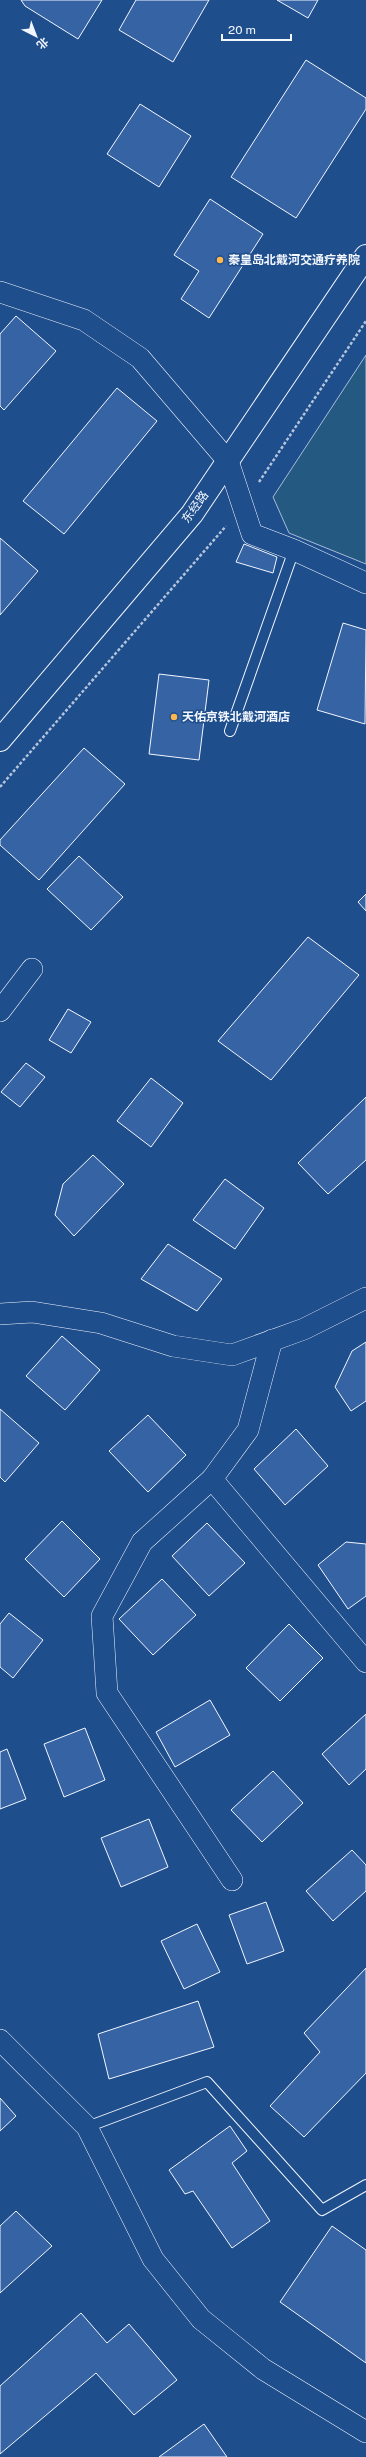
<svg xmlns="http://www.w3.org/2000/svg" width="366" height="2457" font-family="'Public Sans','Noto Sans SC',sans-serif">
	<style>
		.green { fill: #245a82; stroke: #a8bbd7 }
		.building { fill: #3563a3; stroke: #f2f6ff }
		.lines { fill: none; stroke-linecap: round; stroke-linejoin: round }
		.service-casing { stroke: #f2f6ff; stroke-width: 12 }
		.minor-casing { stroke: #f2f6ff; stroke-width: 22 }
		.secondary-casing { stroke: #f2f6ff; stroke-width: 24 }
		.path { stroke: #b3c4dc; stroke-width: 2.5; stroke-dasharray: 3 2; stroke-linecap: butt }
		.service { stroke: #1f4e8c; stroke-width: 10 }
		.minor { stroke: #1f4e8c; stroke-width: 21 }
		.secondary { stroke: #1f4e8c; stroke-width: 22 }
		.poi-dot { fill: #ffb74d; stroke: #1f4e8c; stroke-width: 1.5 }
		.labels { text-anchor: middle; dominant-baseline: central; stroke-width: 3; stroke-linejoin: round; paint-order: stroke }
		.poi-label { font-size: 12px; font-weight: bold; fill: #f2f6ff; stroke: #1f4e8c; text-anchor: start }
		.street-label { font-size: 12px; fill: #f2f6ff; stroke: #1f4e8c }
	</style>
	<rect width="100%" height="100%" fill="#1f4e8c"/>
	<!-- green -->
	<polygon class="green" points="366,355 366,564 289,533 273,497"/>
	<!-- building -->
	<g class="building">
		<polygon points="21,0 102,0 78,39 25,6"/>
		<polygon points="136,0 209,0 173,62 119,30"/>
		<polygon points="277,0 318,0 308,18"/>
		<polygon points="306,60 366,98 366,109 296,218 231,177"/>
		<polygon points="140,104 191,136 159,187 107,154"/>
		<polygon points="210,199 263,234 209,318 181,299 199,271 174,255"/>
		<polygon points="16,316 56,351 4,410 0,406 0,334"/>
		<polygon points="117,388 157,421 64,534 23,501"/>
		<polygon points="0,538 38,571 0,615"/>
		<polygon points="244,544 277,557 273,573 236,562"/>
		<polygon points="343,623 366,630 365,724 317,710"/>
		<polygon points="159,674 209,680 199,760 149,754"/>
		<polygon points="84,748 125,784 39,880 0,845 0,840"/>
		<polygon points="79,856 123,897 91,930 47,889"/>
		<polygon points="366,894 366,911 358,902"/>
		<polygon points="308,937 359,975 271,1080 218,1041"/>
		<polygon points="68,1009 91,1022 71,1053 49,1040"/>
		<polygon points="26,1063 45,1077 20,1107 1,1092"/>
		<polygon points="151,1078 183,1103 151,1147 117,1121"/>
		<polygon points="366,1097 366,1160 328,1194 298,1163"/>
		<polygon points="93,1155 124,1184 74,1236 55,1215 63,1184"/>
		<polygon points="225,1179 264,1208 235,1249 193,1220"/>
		<polygon points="168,1244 222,1279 197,1311 141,1279"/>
		<polygon points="62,1336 100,1370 65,1410 26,1376"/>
		<polygon points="366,1342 366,1401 351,1411 335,1387 352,1351"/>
		<polygon points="0,1409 39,1443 5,1482 0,1477"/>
		<polygon points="148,1415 186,1455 148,1492 109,1451"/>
		<polygon points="296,1429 328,1466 285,1505 254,1469"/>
		<polygon points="62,1521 100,1559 64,1597 25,1559"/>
		<polygon points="207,1523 245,1563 209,1596 172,1556"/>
		<polygon points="346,1542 366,1544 366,1596 348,1609 318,1565"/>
		<polygon points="162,1579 196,1615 153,1655 119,1619"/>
		<polygon points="9,1613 43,1640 13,1678 0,1667 0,1624"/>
		<polygon points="289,1624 323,1658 280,1701 246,1668"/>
		<polygon points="210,1700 230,1735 175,1767 156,1732"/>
		<polygon points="366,1714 366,1769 349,1785 322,1754"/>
		<polygon points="85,1728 105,1780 64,1797 44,1744"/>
		<polygon points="7,1749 26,1799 0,1809 0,1752"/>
		<polygon points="273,1771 303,1803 262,1842 231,1810"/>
		<polygon points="149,1819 168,1867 121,1887 101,1838"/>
		<polygon points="352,1850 366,1865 366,1891 333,1921 306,1891"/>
		<polygon points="266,1902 284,1951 247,1964 229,1915"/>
		<polygon points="197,1924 220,1972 184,1989 161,1941"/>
		<polygon points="366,1968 366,2073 304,2137 270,2106 320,2052 304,2033"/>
		<polygon points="198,2001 214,2047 109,2079 98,2034"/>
		<polygon points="0,2098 16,2116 0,2131"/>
		<polygon points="230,2126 247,2151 232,2163 270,2221 232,2248 193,2191 185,2194 169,2170"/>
		<polygon points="16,2211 52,2246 0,2293 0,2226"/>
		<polygon points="332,2226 366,2250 366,2363 280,2302"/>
		<polygon points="81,2313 107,2343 129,2324 177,2380 134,2415 96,2373 0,2454 0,2386"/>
		<polygon points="204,2424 227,2457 159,2457"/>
	</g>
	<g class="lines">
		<!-- service casing -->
		<g class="service-casing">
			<g id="service">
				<polyline points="230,731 294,550"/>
				<polyline points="87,2127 207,2082 322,2210 366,2185"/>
			</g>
		</g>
		<!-- minor casing -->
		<g class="minor-casing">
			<g id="minor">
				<polyline points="0,292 84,320 140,358 228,461 252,534 294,550 366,583"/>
				<polyline points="0,1011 32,969"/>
				<polyline points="0,1314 32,1312 101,1323 173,1346 232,1355 304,1329 366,1298"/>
				<polyline points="212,1479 366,1662"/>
				<polyline points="232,1880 107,1693 102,1616 142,1542 212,1479 248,1430 272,1340"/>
				<polyline points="0,2040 87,2127 153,2259 201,2319 263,2369 366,2432"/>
			</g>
		</g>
		<!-- secondary casing -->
		<g class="secondary-casing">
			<polyline id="secondary" points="0,740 192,514 366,256"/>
		</g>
		<!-- path -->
		<g class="path">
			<polyline points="259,482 366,321"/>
			<polyline points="0,787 226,526"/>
		</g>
		<!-- service -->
		<use href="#service" class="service"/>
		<!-- minor -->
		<use href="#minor" class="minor"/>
		<!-- secondary -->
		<use href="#secondary" class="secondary"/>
	</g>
	<!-- markers -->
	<g class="poi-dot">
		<circle cx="220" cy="260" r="4"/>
		<circle cx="174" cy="717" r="4"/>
	</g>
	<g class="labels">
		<!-- poi labels -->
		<g class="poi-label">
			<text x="228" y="260">秦皇岛北戴河交通疗养院</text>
			<text x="182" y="717">天佑京铁北戴河酒店</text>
		</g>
		<!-- street labels -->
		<g class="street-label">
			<text transform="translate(195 507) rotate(-54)">东经路</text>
		</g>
	</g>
	<!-- north arrow -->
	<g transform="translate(36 36) rotate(138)" stroke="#1f4e8c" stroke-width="3" paint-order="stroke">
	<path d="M0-3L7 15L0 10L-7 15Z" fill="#f2f6ff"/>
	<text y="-6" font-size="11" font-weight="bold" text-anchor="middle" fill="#f2f6ff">北</text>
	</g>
	<!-- scale -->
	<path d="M222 34v6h69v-6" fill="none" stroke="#f2f6ff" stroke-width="2"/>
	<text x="228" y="34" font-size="12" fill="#f2f6ff" stroke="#1f4e8c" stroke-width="3" paint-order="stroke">20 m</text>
</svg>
